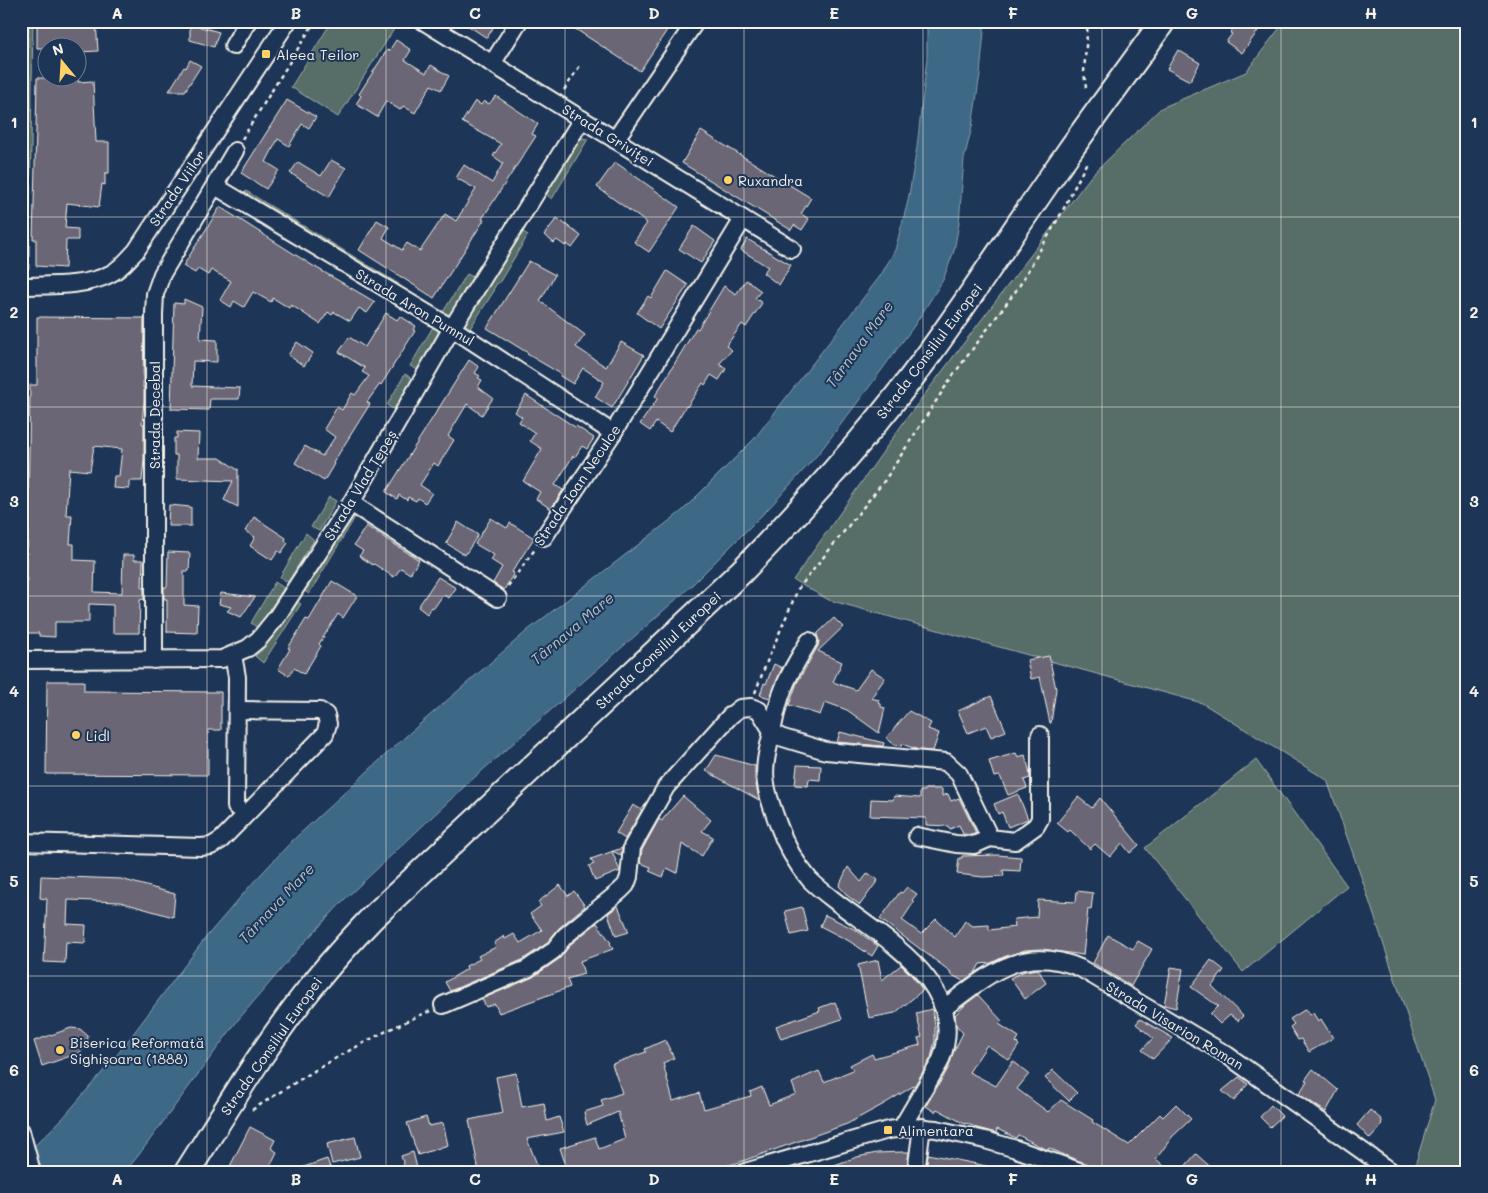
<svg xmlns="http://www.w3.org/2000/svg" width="1488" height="1193" font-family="Mali,sans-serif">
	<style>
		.green { fill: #576d68; stroke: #a6afa8 }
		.water { fill: #3e6886; stroke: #879fad }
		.building { fill: #6a6675; stroke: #f4f1e8 }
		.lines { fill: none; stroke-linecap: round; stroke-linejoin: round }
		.minor-casing { stroke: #f4f1e8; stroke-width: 20 }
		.highway-casing { stroke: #f4f1e8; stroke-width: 28 }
		.path { stroke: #f4f1e8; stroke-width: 2.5; stroke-dasharray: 4 4; stroke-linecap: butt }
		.minor { stroke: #1d3557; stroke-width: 16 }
		.highway { stroke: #1d3557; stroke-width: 24 }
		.grid { fill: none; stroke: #f4f1e8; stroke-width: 1; stroke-opacity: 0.55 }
		.poi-dot { fill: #ffd166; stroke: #1d3557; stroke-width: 2 }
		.labels { text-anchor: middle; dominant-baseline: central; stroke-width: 4; stroke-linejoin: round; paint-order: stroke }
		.poi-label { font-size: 14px; fill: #f4f1e8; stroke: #1d3557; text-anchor: start }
		.street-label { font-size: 14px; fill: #f4f1e8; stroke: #1d3557 }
		.water-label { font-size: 15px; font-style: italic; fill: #b4c1c6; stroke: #1d3557 }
		.neatline { fill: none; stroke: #f4f1e8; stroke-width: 2 }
		.grid-label { font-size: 16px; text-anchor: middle; font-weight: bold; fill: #f4f1e8 }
	</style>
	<rect width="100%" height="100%" fill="#1d3557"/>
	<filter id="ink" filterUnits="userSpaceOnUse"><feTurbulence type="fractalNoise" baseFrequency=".02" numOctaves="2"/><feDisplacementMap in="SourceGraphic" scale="10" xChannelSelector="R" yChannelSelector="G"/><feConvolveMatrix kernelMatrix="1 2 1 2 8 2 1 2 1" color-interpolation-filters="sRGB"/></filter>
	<g filter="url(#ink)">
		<!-- green -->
		<g class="green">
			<polygon points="29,21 33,21 29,269 24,265 21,261"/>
			<polygon points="332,21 388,21 396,26 338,117 291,87"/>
			<polygon points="1285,21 1467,21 1467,1172 1413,1172 1435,1100 1365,888 1327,780 1202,703 829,600 793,580 906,419 1091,176 1161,108 1246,72"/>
			<polygon points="581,138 588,139 552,199 543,192 578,139"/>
			<polygon points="246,191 399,284 396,289 245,196"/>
			<polygon points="519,232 523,232 528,235 499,283 497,283 493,290 494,291 469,330 466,325 465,321"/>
			<polygon points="467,274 475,278 450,316 446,318 441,315"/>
			<polygon points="433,327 438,330 438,335 418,370 410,366"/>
			<polygon points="405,374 413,379 394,410 387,405"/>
			<polygon points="329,497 336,501 319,531 311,527"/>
			<polygon points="347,513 357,514 309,594 302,589"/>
			<polygon points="306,533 314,540 288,582 280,577"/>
			<polygon points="275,582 284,588 258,628 251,623"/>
			<polygon points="295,600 301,604 263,663 255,656 261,651"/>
			<polygon points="1256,760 1347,886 1243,972 1145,848"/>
		</g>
		<!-- water -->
		<polygon class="water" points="927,21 985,21 980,74 972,127 964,159 959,223 954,251 943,280 914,326 867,390 819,453 770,507 690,587 635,636 467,784 344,900 301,946 238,1020 138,1156 125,1172 21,1172 21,1159 63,1118 117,1055 207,936 250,886 292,841 405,737 528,630 682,511 754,439 881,275 895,250 908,201 917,147 927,58"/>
		<!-- building -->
		<g class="building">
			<polygon points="37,21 96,21 98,51 78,52 78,48 37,48"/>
			<polygon points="461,21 497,21 487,38"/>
			<polygon points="563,21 673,21 640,71"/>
			<polygon points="1238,21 1249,21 1260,28 1242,53 1226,42 1232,34 1230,33"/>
			<polygon points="190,24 219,32 214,47 190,40"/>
			<polygon points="396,40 411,50 405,60 426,73 431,65 449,76 441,90 431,85 415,113 403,106 400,110 386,101 377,117 356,104 361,96 359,94 387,50 389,51"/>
			<polygon points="1178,50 1200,63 1190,81 1167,69"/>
			<polygon points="190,60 201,66 185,91 169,91 184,67 186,68"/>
			<polygon points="37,78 78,78 78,82 93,81 96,142 109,142 109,173 105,173 105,185 102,184 99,207 67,203 65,228 78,229 78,240 66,240 65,268 36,266 36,239 33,239 36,130"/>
			<polygon points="496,96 538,124 532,134 536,136 502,188 482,219 484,220 434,298 359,250 377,220 389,227 383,238 402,250 407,243 420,251 445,214 456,221 476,189 456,178 464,165 492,183 503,163 493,156 501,144 462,122 475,101 481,105 484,101 489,104"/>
			<polygon points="287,100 316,117 309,128 302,124 289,146 278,139 266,162 279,170 266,189 241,173"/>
			<polygon points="701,131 811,198 801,214 809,219 802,230 794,225 791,230 682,163"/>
			<polygon points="331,160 346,168 329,197 290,173 298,162 321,176"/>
			<polygon points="615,162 679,207 649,252 634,242 647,223 597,187"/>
			<polygon points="220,207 310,264 375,302 367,313 359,308 350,321 334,312 332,315 328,312 320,324 291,305 289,308 273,298 271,302 253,292 244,307 234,301 231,307 220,300 231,281 211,270 208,275 198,269 195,273 183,266"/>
			<polygon points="557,218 581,236 572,248 567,244 565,246 557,240 554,243 544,235"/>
			<polygon points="694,226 715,241 701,263 679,249"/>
			<polygon points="747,239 791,265 779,285 763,273 768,267 741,250"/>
			<polygon points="529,261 555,275 540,301 585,335 576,347 606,367 621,342 644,355 612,408 595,397 604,382 583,368 573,384 560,376 561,374 527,354 528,353 487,328"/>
			<polygon points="667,271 688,285 659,329 637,313 648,296 651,298"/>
			<polygon points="746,280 761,291 755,298 762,303 746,327 742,324 726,346 732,350 719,364 726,369 719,380 711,375 705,385 703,383 687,407 686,406 670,432 656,422 650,431 640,424 658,398 655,396 696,328 698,329 724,286 736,294"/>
			<polygon points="184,299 202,307 200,339 217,340 217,362 193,361 192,386 240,388 239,399 210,399 209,410 171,409 174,303 184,304"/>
			<polygon points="386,313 397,320 400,316 416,326 413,330 415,331 381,385 380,384 367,402 370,404 333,463 334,464 324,481 295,463 305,446 322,456 335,437 324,429 337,407 342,410 352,393 355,395 369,376 362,372 365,368 339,352 349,337 365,347"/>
			<polygon points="37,317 144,318 143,388 144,388 144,401 142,424 144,424 144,459 142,481 129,481 129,489 113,488 114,476 119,476 122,449 94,446 90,471 69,469 66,515 72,515 70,544 74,544 74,560 95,561 94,592 122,593 123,555 134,555 134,560 143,560 142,588 144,588 144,599 140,600 139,633 113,633 113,605 89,604 89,622 55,622 55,637 39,636 39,633 26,633 30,385 37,385"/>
			<polygon points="297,342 313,353 304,366 288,355"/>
			<polygon points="469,360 479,367 475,373 480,376 478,378 482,380 478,387 493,398 482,415 467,404 448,436 454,440 438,466 434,463 420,485 432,493 425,503 418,498 416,501 408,497 407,500 399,495 397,499 386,492"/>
			<polygon points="526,395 575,427 576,426 594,438 587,449 582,446 575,457 573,456 555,485 563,490 551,509 536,499 540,492 523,481 542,449 530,441 535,433 519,422 522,417 515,412"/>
			<polygon points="177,432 199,433 198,458 220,458 238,470 238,469 238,507 224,500 233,481 177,479 177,455 174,455 174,438 177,438"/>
			<polygon points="169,505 191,507 191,526 168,526"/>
			<polygon points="254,517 286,538 285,541 288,543 281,553 278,551 272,560 250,546 255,537 245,531"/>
			<polygon points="491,518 507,528 510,523 534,538 512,572 514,573 504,590 493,583 502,567 491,560 494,555 475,544"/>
			<polygon points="458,522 478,535 465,555 446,543"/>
			<polygon points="366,526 419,560 410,574 401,568 394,577 374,564 373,565 359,556 363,551 354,545"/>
			<polygon points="168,552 190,553 189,571 184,571 184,605 198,606 197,633 167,632 167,599 164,599 164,587 167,587"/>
			<polygon points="438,577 456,588 449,598 443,595 434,608 432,607 427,614 418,607"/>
			<polygon points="332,581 357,596 343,618 338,614 319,644 321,646 304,674 294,668 289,676 278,669 290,649 288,648 306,619 309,620"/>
			<polygon points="221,593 255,597 241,617 227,611 231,607 219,604"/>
			<polygon points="834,618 843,627 818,651 842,662 833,682 856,690 871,669 885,678 871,698 879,700 878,703 881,704 881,707 885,708 879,733 847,710 825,702 820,715 789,705 797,683 818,646 819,641 817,635 818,633"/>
			<polygon points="1049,656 1056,689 1051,723 1050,723 1040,677 1031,679 1027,660"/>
			<polygon points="774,664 782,668 770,698 760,695 764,683 766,684"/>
			<polygon points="47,681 84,681 84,691 221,692 221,730 208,730 208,775 46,774"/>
			<polygon points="991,696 1006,731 991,737 986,726 968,733 958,711"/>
			<polygon points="909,711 931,723 928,729 939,733 933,751 919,750 902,744 902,746 895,745 886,738"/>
			<polygon points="840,732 884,743 883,746 837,742"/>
			<polygon points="1016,753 1018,757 1025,755 1029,769 1030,778 1024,780 1027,788 1008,795 1000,776 994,777 989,761"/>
			<polygon points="716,755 755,766 755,779 759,800 706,771"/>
			<polygon points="797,765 821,766 820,780 809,779 808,786 795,785"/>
			<polygon points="925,789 942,789 942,796 948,794 951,801 959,798 976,833 972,835 963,834 959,825 950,829 948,826 926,825 926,818 870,816 871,799 893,800 894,796 920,798 920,791 925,791"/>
			<polygon points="1018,794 1028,819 1008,827 1002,812 998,814 994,804"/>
			<polygon points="683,796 711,820 702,831 713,837 702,856 682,844 677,873 667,868 663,877 649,871 651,867 640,863 642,850 659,819 662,821 663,819"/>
			<polygon points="1078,797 1092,808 1100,798 1139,845 1130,853 1122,843 1110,857 1095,844 1090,849 1070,830 1068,832 1057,823"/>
			<polygon points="633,805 642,810 625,839 616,833"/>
			<polygon points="622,848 621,855 612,851 620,871 595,881 589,866 594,864 591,859"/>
			<polygon points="997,855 1021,857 1020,871 1003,870 1004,876 983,877 957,874 959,858 962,858 962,856"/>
			<polygon points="848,867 861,882 868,873 878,880 860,905 849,897 839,886"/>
			<polygon points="41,876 121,879 175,894 173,917 120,902 68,900 67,924 86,925 85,943 66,942 65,963 44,962 47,899 40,898"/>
			<polygon points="560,885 568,896 574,891 585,906 559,928 546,944 522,960 450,991 445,982 467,969 466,966 480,959 478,956 496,947 494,943 504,936 505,939 514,934 520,943 542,930 530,914 541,906 538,902"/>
			<polygon points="907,887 917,894 912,900 914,902 902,920 921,934 936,919 955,937 965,921 973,926 989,925 989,930 1015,927 1014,919 1037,917 1038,900 1076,902 1077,891 1093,893 1091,910 1088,909 1083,955 1042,949 1025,950 1004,957 991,963 980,964 975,973 963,981 950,974 951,972 880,919 900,892 902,893"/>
			<polygon points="618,906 629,932 616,936 608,914"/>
			<polygon points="802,907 808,931 791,935 785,911"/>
			<polygon points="825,915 856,930 878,946 872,956 849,941 820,926"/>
			<polygon points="597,923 611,943 610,944 613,949 580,961 584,974 567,979 570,987 499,1013 495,1004 486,1007 482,999 533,977 559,959 572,943"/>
			<polygon points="1108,935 1133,949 1138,941 1152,949 1131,986 1093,963"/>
			<polygon points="878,960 882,980 901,965 912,976 923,990 895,1013 869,1018 858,965"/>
			<polygon points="1211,960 1224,970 1212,986 1243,1016 1238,1021 1230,1015 1220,1024 1210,1014 1218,1006 1191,987"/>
			<polygon points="1171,967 1183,969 1176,1008 1164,1005"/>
			<polygon points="1038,969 1046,983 1025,999 1010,978 1025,971"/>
			<polygon points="978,995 1002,1021 999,1024 1019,1037 1016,1042 1019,1045 1009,1060 987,1045 969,1072 996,1086 1013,1061 1029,1074 1017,1089 1048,1112 1061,1100 1093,1120 1092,1122 1129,1145 1160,1114 1163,1117 1176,1104 1191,1119 1172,1137 1156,1159 1171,1172 1106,1172 1062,1154 1049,1148 1048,1150 1041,1147 1018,1135 1016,1138 997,1129 996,1133 977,1128 966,1123 965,1124 937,1109 935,1112 926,1106 949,1067 953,1053 963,1033 956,1025 955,1015 966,1004"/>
			<polygon points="835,1002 842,1019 781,1039 776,1026 820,1011 819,1008"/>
			<polygon points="932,1009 935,1026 935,1041 931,1058 915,1085 884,1104 847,1124 737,1163 699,1172 568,1172 560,1148 595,1137 599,1149 625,1139 618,1112 587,1125 584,1112 603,1106 601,1100 622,1093 612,1064 646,1052 645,1049 665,1040 674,1058 663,1063 673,1101 699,1093 704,1109 751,1096 750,1092 762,1087 769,1105 796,1094 792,1083 807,1076 819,1071 824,1082 853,1070 850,1065 872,1054 874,1058 920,1045 918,1038 922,1037 916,1013"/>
			<polygon points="1306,1009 1309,1015 1313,1013 1318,1021 1321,1019 1333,1038 1309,1052 1301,1039 1298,1040 1290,1027 1294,1024 1290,1019"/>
			<polygon points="1140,1019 1173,1038 1153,1059 1142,1050 1153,1038 1136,1024"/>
			<polygon points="71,1028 80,1029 88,1036 87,1046 79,1053 42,1066 34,1041"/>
			<polygon points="1313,1069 1338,1090 1326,1112 1299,1094 1307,1081 1305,1080"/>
			<polygon points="1053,1070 1077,1093 1069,1101 1045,1078"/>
			<polygon points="516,1073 522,1107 544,1103 547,1121 559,1117 564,1132 527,1139 540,1172 479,1172 469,1120 503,1113 496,1077"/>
			<polygon points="1239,1077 1248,1084 1234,1101 1222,1091"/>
			<polygon points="1271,1105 1282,1116 1270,1127 1260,1117"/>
			<polygon points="1370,1110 1382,1120 1381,1127 1370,1139 1357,1125"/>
			<polygon points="426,1117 429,1126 443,1123 448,1145 418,1155 407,1123"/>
			<polygon points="250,1127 275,1140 271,1148 277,1152 267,1172 227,1172"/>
			<polygon points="355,1137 360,1157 332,1164 327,1144"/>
			<polygon points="413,1152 418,1172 406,1172 401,1156"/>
			<polygon points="903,1152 909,1152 906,1172 823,1172 823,1169 857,1157 877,1153"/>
			<polygon points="928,1154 991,1167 990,1172 926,1172"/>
			<polygon points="1196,1154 1216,1172 1180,1172"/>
			<polygon points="327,1159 332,1172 295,1172 295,1170"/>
		</g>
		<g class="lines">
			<!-- minor casing -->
			<g class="minor-casing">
				<g id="minor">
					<polyline points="423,21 792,249"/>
					<polyline points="233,46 248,21"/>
					<polyline points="492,64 519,21"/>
					<polyline points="615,140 696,21"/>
					<polyline points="215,186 452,328 613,433"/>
					<path d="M21,286C48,285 86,287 110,274C121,269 128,259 136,251L288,21"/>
					<polyline points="351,503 498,598"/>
					<polyline points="544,537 613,433 743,219"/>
					<path d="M809,641C797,661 785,680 779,702C776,712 774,722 772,732C768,749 763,767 766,784C768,798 774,812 778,824C785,844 796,864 810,880C819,889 830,897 839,904C889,942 971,988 940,1062L902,1127"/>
					<polyline points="233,655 237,677 236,807"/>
					<polyline points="21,660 222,659 248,648 259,639 276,618 351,503 452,328 582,119"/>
					<polyline points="154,660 154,314 155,294 162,274 235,151"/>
					<polyline points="917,836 956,844 974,845 990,838"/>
					<polyline points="21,842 201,847 211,846 221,840 325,734 328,724 326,715 320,711 237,710"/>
					<polyline points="443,1005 527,969 553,951 565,936 620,891 626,885 629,877 632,847 666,787 730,716 740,708 751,707 759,710 772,731 780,737 826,751 946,762 959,774 990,838 1015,841 1036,826 1040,819 1040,735"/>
					<path d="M944,1008C988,975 1022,943 1080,968L1227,1055L1392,1172"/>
					<polyline points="21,1131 32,1172"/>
					<polyline points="745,1172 888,1130 912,1127 936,1129 985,1140 1016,1149 1082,1172"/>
					<polyline points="916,1172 922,1127"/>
				</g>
			</g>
			<!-- highway casing -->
			<g class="highway-casing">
				<path id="highway" d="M187,1172C227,1109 265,1044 312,986C331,962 351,940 372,918L741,572C806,505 868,436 924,361C974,293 1019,222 1068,153C1099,109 1132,66 1163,21"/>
			</g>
			<!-- path -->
			<g class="path">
				<polyline points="1086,88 1084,72 1088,21"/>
				<polyline points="564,90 581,64"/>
				<polyline points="242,139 315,21"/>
				<polyline points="508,586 536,548"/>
				<polyline points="755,693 766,664 798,589 885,480 951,378 1018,288 1062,212 1087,162"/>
				<path d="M252,1110C309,1073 368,1037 430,1011"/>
			</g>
			<!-- minor -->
			<use href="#minor" class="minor"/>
			<!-- highway -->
			<use href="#highway" class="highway"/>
		</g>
	</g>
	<!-- grid -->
	<path class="grid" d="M207,21V1172M386,21V1172M565,21V1172M744,21V1172M923,21V1172M1102,21V1172M1281,21V1172M21,217H1467M21,407H1467M21,596H1467M21,786H1467M21,976H1467"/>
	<!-- markers -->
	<g class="poi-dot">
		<rect x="261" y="49" width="10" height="10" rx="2.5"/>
		<circle cx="728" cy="180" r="5"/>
		<circle cx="76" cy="735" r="5"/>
		<circle cx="60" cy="1050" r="5"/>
		<rect x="883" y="1125" width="10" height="10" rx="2.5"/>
	</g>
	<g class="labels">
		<!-- poi labels -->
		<g class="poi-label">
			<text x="276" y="54">Aleea Teilor</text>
			<text x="738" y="180">Ruxandra</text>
			<text x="86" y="735">Lidl</text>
			<text x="70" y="1042">Biserica Reformată<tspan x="70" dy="16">Sighișoara (1888)</tspan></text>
			<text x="898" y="1130">Alimentara</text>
		</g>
		<!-- street labels -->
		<g class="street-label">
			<text transform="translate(608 135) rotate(32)">Strada Griviței</text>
			<text transform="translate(177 188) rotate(-56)">Strada Viilor</text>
			<text transform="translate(415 307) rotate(31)">Strada Aron Pumnul</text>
			<text transform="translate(929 351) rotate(-53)">Strada Consiliul Europei</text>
			<text transform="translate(154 415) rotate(-90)">Strada Decebal</text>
			<text transform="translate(360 485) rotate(-59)">Strada Vlad Țepeș</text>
			<text transform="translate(577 485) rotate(-56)">Strada Ioan Neculce</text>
			<text transform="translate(658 650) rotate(-43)">Strada Consiliul Europei</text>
			<text transform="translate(1175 1025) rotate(31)">Strada Visarion Roman</text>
			<text transform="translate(271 1046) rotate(-55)">Strada Consiliul Europei</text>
		</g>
		<!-- water labels -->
		<g class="water-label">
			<text transform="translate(859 344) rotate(-54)">Târnava Mare</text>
			<text transform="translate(572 628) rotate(-40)">Târnava Mare</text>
			<text transform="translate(276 903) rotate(-47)">Târnava Mare</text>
		</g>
	</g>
	<!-- margin -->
	<rect width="1488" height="1193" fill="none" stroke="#1d3557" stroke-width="55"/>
	<!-- north arrow -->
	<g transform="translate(62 62) rotate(342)"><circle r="24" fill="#1d3557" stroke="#738091"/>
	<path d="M0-4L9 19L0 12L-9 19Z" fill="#ffd166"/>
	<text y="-8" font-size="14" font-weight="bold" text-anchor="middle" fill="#f4f1e8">N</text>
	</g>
	<rect x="28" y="28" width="1432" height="1138" class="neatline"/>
	<g class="grid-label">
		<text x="117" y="19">A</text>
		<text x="296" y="19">B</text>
		<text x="475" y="19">C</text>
		<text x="654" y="19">D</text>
		<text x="834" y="19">E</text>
		<text x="1013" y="19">F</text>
		<text x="1192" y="19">G</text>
		<text x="1371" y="19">H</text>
		<text x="14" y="128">1</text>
		<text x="1474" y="128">1</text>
		<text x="14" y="318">2</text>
		<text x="1474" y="318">2</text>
		<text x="14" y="507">3</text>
		<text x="1474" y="507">3</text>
		<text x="14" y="697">4</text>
		<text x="1474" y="697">4</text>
		<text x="14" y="887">5</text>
		<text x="1474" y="887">5</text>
		<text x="14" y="1076">6</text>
		<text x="1474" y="1076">6</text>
		<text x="117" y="1185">A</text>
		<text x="296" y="1185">B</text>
		<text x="475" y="1185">C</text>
		<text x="654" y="1185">D</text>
		<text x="834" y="1185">E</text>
		<text x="1013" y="1185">F</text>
		<text x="1192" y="1185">G</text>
		<text x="1371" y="1185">H</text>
	</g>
</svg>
